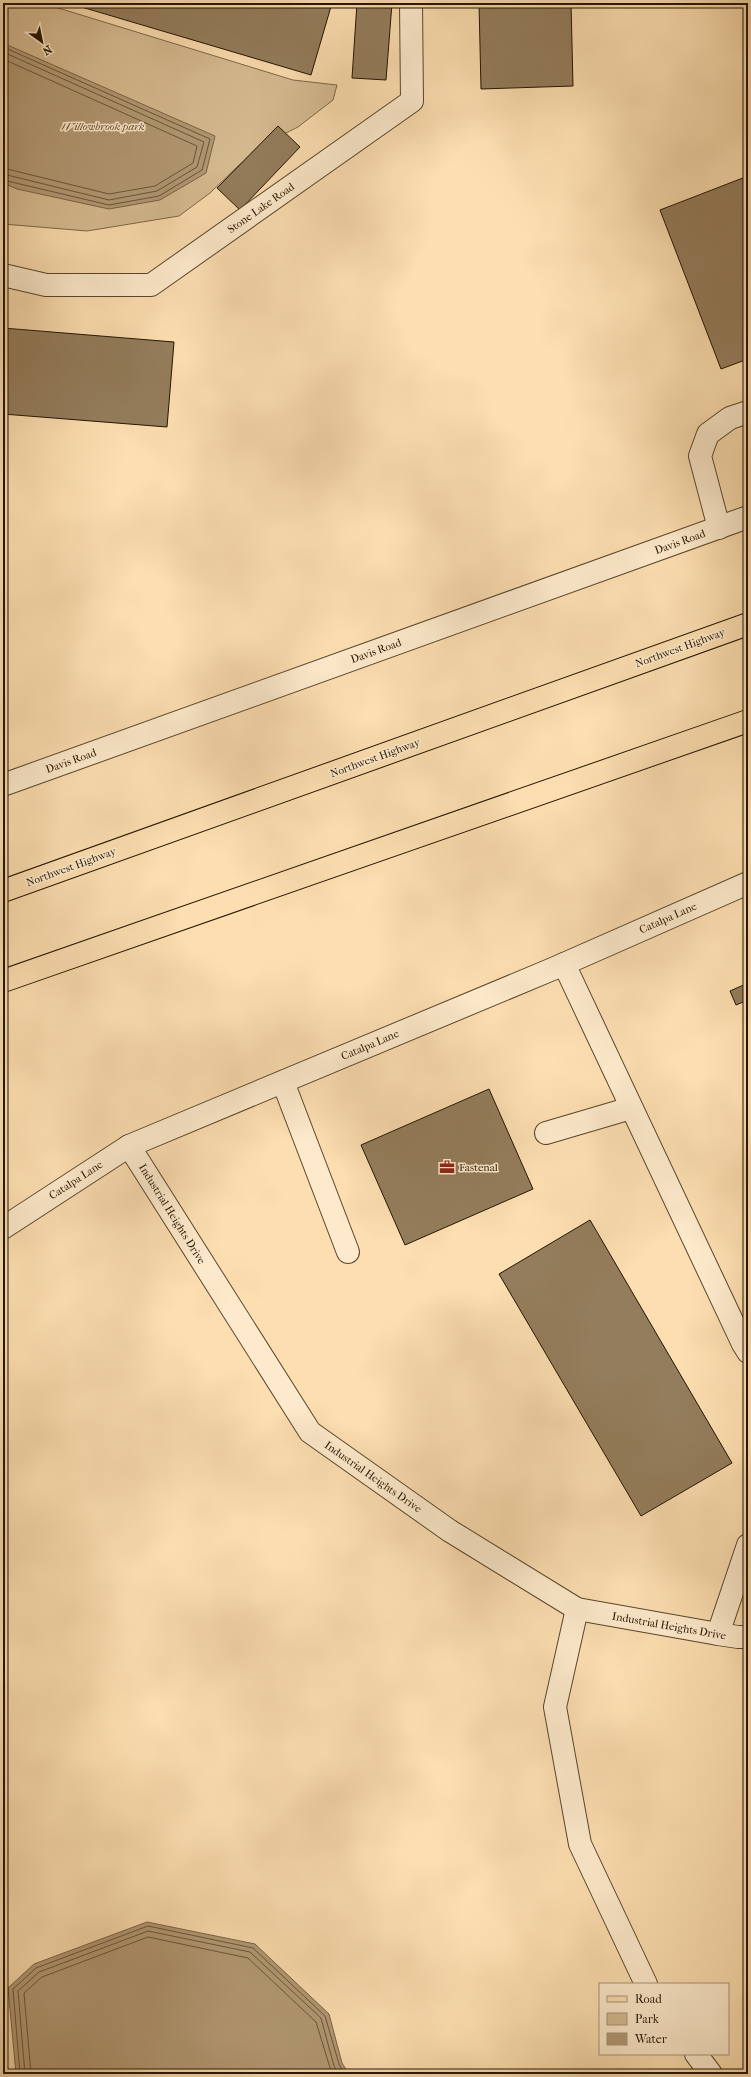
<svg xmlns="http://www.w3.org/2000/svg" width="751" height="2077" font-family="'IM FELL French Canon',serif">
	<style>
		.green { fill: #d7bc92; stroke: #7d684a }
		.water { fill: #b29974; stroke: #796446 }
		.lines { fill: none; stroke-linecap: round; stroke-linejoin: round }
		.shore { stroke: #6a563a; stroke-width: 1 }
		.building { fill: #947d5c; stroke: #231401 }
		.minor-casing { stroke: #59462d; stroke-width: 24 }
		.major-casing { stroke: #231401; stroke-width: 24 }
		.minor { stroke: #fdeacc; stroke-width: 22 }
		.major { stroke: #fcdeb0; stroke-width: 22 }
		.labels { text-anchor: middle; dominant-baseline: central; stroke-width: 3; stroke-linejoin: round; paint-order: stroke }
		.park-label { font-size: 11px; font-style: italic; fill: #624f34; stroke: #fdeacc }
		.street-label { font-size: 11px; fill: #231401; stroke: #fdeacc }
		.poi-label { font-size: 11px; fill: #231401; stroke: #fdeacc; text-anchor: start }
	</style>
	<rect width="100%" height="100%" fill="#fcdeb0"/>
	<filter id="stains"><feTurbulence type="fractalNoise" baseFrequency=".005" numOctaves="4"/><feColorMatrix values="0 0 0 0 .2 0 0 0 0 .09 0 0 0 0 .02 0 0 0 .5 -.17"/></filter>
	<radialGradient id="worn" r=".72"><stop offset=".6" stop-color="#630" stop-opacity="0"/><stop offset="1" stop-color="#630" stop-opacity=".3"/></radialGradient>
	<!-- green -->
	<polygon class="green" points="3,3 42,3 293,80 337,85 333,100 298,127 266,143 238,166 210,193 179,216 87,231 3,224"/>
	<!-- water -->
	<g class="water">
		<polygon points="3,43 215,136 206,173 160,200 109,209 17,189 3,183"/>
		<polygon points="147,1922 255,1944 329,2014 342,2063 349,2074 16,2074 8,1988 34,1964"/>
	</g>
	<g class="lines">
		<!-- shore -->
		<g class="shore">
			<polyline points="3,47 210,139 202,170 159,196 109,205 3,180"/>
			<polyline points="3,52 204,142 197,167 157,191 109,200 3,174"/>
			<polyline points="3,59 197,146 193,163 155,186 109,194 3,168"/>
			<polyline points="20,2074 13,1989 36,1968 148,1926 253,1948 325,2016 339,2064 344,2074"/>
			<polyline points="25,2074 18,1991 39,1972 148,1931 250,1952 321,2018 334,2066 338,2074"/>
			<polyline points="31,2074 24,1993 42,1977 148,1937 248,1958 316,2022 332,2074"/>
		</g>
	</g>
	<!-- building -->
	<g class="building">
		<polygon points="68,3 332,3 311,75"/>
		<polygon points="357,3 392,3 386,80 352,78"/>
		<polygon points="479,3 571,3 573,86 481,89"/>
		<polygon points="278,126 300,147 240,210 217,188"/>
		<polygon points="748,176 748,359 721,369 660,210"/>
		<polygon points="3,328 174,342 167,427 3,414"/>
		<polygon points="748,983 748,1000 736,1005 730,991"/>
		<polygon points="489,1089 533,1189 405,1245 361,1145"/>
		<polygon points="590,1220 732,1463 641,1516 499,1274"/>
	</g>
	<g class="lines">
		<!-- minor casing -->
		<g class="minor-casing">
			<g id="minor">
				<polyline points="3,275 46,285 151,285 412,101 411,3"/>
				<polyline points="719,528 700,456 708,434 730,418 748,412"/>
				<polyline points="3,785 748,517"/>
				<polyline points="564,964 743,1344 748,1352"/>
				<polyline points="283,1082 348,1252"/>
				<polyline points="546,1133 631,1108"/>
				<polyline points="129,1146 310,1432 450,1531 577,1609 718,1634 738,1637 748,1637"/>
				<polyline points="3,1228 129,1146 555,968 748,883"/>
				<polyline points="577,1609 555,1707 580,1844 646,1984"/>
				<polyline points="718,1634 748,1545"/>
				<polyline points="696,2054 711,2074"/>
			</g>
		</g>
		<!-- major casing -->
		<g class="major-casing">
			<g id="major">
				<polyline points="3,891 748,624"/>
				<polyline points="3,981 748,721"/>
			</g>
		</g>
		<!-- minor -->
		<use href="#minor" class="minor"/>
		<!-- major -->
		<use href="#major" class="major"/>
	</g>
	<!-- icons -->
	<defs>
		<g id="office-bare" transform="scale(1.2)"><path d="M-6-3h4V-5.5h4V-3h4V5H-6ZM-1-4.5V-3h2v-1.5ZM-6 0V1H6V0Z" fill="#8f2418" stroke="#fdeacc" stroke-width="2.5" paint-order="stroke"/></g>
	</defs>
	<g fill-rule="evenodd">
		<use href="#office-bare" x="447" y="1167"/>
	</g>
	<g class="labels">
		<!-- park labels -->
		<g class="park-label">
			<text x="103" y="126">Willowbrook park</text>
		</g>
		<!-- street labels -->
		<g class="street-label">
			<text transform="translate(261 208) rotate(-35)">Stone Lake Road</text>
			<text transform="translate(680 542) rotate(-20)">Davis Road</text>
			<text transform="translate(680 648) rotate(-20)">Northwest Highway</text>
			<text transform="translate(376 651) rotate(-20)">Davis Road</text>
			<text transform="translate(375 758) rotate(-20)">Northwest Highway</text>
			<text transform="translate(71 761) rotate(-20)">Davis Road</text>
			<text transform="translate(71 867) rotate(-20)">Northwest Highway</text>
			<text transform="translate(668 918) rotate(-24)">Catalpa Lane</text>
			<text transform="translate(370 1045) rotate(-23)">Catalpa Lane</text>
			<text transform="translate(76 1180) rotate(-33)">Catalpa Lane</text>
			<text transform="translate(172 1214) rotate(58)">Industrial Heights Drive</text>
			<text transform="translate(373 1477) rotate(35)">Industrial Heights Drive</text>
			<text transform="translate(669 1626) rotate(10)">Industrial Heights Drive</text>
		</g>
		<!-- poi labels -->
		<g class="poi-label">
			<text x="459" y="1167">Fastenal</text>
		</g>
	</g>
	<!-- margin -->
	<rect width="751" height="2077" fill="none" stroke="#fcdeb0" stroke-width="16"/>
	<rect x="4" y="4" width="743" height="2069" fill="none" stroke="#231401" stroke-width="2"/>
	<rect x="8" y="8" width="735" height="2061" fill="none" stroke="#231401"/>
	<!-- legend -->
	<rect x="599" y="1983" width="130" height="72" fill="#fdeacc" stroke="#a6947b"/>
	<rect x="607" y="1996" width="20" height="6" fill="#fcdeb0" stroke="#a6947b"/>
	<text x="635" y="2003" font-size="12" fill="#231401">Road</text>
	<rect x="607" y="2013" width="20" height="12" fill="#d7bc92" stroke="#a6947b"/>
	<text x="635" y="2023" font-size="12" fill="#231401">Park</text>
	<rect x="607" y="2033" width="20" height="12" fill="#b29974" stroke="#a6947b"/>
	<text x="635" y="2043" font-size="12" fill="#231401">Water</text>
	<!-- north arrow -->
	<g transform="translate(42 42) rotate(147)" stroke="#fdeacc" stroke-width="3" paint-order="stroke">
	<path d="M0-3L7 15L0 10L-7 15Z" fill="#231401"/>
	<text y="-6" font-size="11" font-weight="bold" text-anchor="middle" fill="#231401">N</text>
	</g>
	<rect width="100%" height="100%" filter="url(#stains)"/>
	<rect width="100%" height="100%" fill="url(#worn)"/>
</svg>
